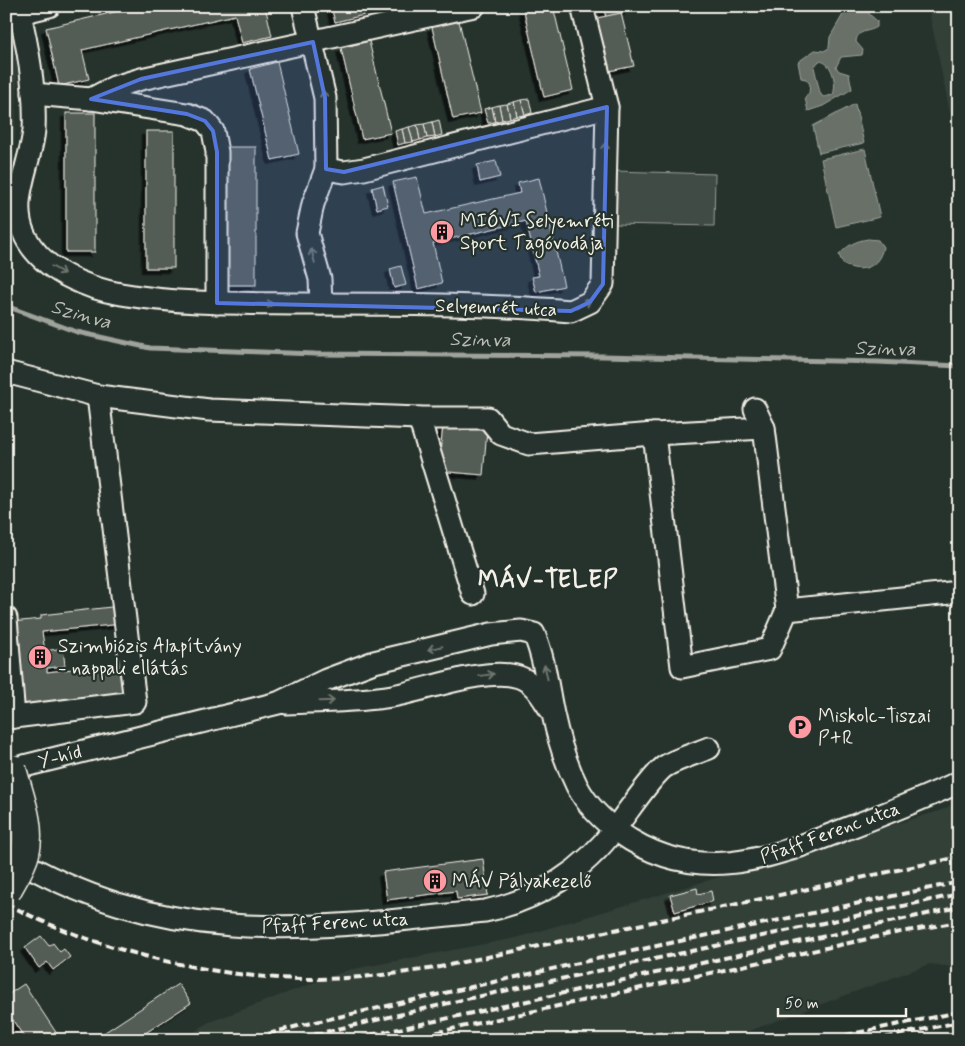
<svg xmlns="http://www.w3.org/2000/svg" width="965" height="1046" font-family="Mynerve,sans-serif">
	<style>
		.built { fill: #333f39 }
		.green { fill: #414b45; stroke: #9a9e96 }
		.water { fill: #676f68; stroke: #9fa39b; fill-rule: evenodd }
		.lines { fill: none; stroke-linecap: round; stroke-linejoin: round }
		.stream { stroke: #9fa39b; stroke-width: 5 }
		.building { fill: #525c55; stroke: #f4f1e8; filter: url(#shadow) }
		.minor-casing { stroke: #f4f1e8; stroke-width: 25 }
		.minor { stroke: #26332d; stroke-width: 21 }
		.rail { stroke: #f4f1e8; stroke-width: 4; stroke-dasharray: 8 4; stroke-linecap: butt }
		.major-bridge-casing { stroke: #f4f1e8; stroke-width: 31; stroke-linecap: butt }
		.major-bridge { stroke: #26332d; stroke-width: 28 }
		.oneway { stroke: #6e766e }
		.marked { fill: #5377dc; fill-opacity: 0.2; stroke: #5377dc; stroke-width: 4; stroke-linejoin: round }
		.labels { text-anchor: middle; dominant-baseline: central; stroke-width: 4.5; stroke-linejoin: round; paint-order: stroke }
		.poi-label { font-size: 19px; fill: #f4f1e8; stroke: #26332d; text-anchor: start }
		.street-label { font-size: 19px; fill: #f4f1e8; stroke: #26332d }
		.water-label { font-size: 20px; font-style: italic; fill: #bcbdb5; stroke: #26332d }
		.district-label { font-size: 24px; font-weight: bold; letter-spacing: 1px; fill: #f4f1e8; stroke: #26332d }
	</style>
	<defs>
		<filter id="shadow"><feDropShadow dx="-4.5" dy="4.5" stdDeviation="0" flood-color="#0009"/></filter>
	</defs>
	<rect width="100%" height="100%" fill="#26332d"/>
	<filter id="ink" filterUnits="userSpaceOnUse"><feTurbulence type="fractalNoise" baseFrequency=".02" numOctaves="2"/><feDisplacementMap in="SourceGraphic" scale="10" xChannelSelector="R" yChannelSelector="G"/><feConvolveMatrix kernelMatrix="1 2 1 2 8 2 1 2 1" color-interpolation-filters="sRGB"/></filter>
	<g filter="url(#ink)">
		<!-- built -->
		<g class="built">
			<polygon points="928,6 959,6 959,151 958,152"/>
			<polygon points="6,20 18,68 10,236 6,236"/>
			<polygon points="959,802 959,968 930,964 725,1040 183,1040 207,1023 348,970 516,938 939,811"/>
		</g>
		<!-- green -->
		<polygon class="green" points="613,171 715,174 714,226 612,224"/>
		<!-- water -->
		<g class="water">
			<path d="M855,6H871L869,14L877,21V27C868,33 857,29 856,42L863,50L862,55L841,57L836,67L839,71L849,74L852,89L823,106L808,111L805,98L809,93L810,84L806,79L801,78L798,62L815,50L824,51L829,48L830,37L845,11L852,9ZM819,61C833,62 837,84 833,95L823,97L820,93L814,67Z"/>
			<polygon points="855,104 864,143 819,153 813,126"/>
			<polygon points="865,149 880,217 836,227 821,159"/>
			<path d="M868,239L878,240L883,247C879,268 861,274 843,264L839,255C848,245 855,241 868,239Z"/>
		</g>
		<g class="lines">
			<!-- stream -->
			<polyline class="stream" points="6,306 77,332 150,348 315,354 602,356 878,362 959,366"/>
		</g>
		<!-- building -->
		<g class="building">
			<polygon points="140,6 265,6 272,36 242,43 235,15 82,50 89,79 59,86 46,28"/>
			<polygon points="331,6 362,6 364,15 335,22"/>
			<polygon points="553,6 573,90 544,97 523,7"/>
			<polygon points="603,6 628,6 629,11 606,17"/>
			<polygon points="621,13 634,66 609,71 597,18"/>
			<polygon points="459,21 481,113 453,119 432,27"/>
			<polygon points="369,41 391,133 362,139 341,48"/>
			<polygon points="277,62 299,154 272,160 250,69"/>
			<polygon points="529,99 532,113 525,115 521,100"/>
			<polygon points="521,100 525,115 517,116 514,102"/>
			<polygon points="514,102 517,116 510,118 507,104"/>
			<polygon points="507,104 510,118 502,120 499,105"/>
			<polygon points="499,105 502,120 495,122 492,107"/>
			<polygon points="492,107 495,122 488,123 484,109"/>
			<rect x="66" y="113" width="29" height="139"/>
			<polygon points="439,120 442,135 435,137 432,122"/>
			<polygon points="432,122 435,137 427,138 424,124"/>
			<polygon points="424,124 427,138 420,140 417,125"/>
			<polygon points="417,125 420,140 413,142 409,127"/>
			<polygon points="409,127 413,142 405,143 402,129"/>
			<polygon points="402,129 405,143 398,145 395,131"/>
			<rect x="146" y="131" width="28" height="137"/>
			<rect x="228" y="147" width="28" height="138"/>
			<polygon points="496,161 500,177 480,182 477,165"/>
			<polygon points="417,177 426,214 520,193 518,183 539,178 564,286 536,292 532,277 539,276 526,221 433,243 442,283 418,289 393,182"/>
			<polygon points="383,185 388,206 377,209 372,188"/>
			<polygon points="401,266 406,285 394,288 390,269"/>
			<polygon points="443,426 487,430 483,475 438,471"/>
			<polygon points="120,606 122,624 42,632 45,651 63,648 65,666 47,668 47,672 124,663 128,692 21,705 12,622 41,619 41,615"/>
			<polygon points="483,859 488,895 457,899 456,891 387,900 383,872"/>
			<polygon points="697,888 698,894 711,891 713,901 675,912 670,895"/>
			<polygon points="41,936 49,946 53,943 60,952 64,949 70,957 53,970 47,962 39,968 25,948"/>
			<polygon points="24,984 61,1040 26,1040 6,1010 6,996"/>
			<polygon points="178,984 191,1003 135,1040 93,1040"/>
			<polygon points="662,1032 663,1040 626,1040"/>
		</g>
		<g class="lines">
			<!-- minor casing -->
			<g class="minor-casing">
				<g id="minor">
					<path d="M18,6C28,46 36,89 34,130C31,164 8,202 25,236C42,270 85,288 121,294C183,305 247,303 310,304C397,304 485,304 571,311L590,302L603,284L607,107L582,6"/>
					<polyline points="303,6 325,98 326,169 313,204 307,233 320,279 321,304"/>
					<polyline points="20,13 49,6"/>
					<polyline points="33,94 91,99 187,114 205,121 213,131 217,152 217,303"/>
					<polyline points="91,99 114,87 141,79 474,6"/>
					<polyline points="326,169 344,172 364,169 607,107"/>
					<polyline points="6,372 98,396 209,410 419,418 488,418 501,434 529,444 654,434 764,428"/>
					<polyline points="755,409 764,428 787,610"/>
					<polyline points="419,418 473,594"/>
					<polyline points="654,434 682,667 770,649 787,610 959,592"/>
					<polyline points="6,618 14,717"/>
					<path d="M286,703C321,701 358,702 392,696C427,690 487,666 519,677C534,682 542,697 550,709"/>
					<polyline points="6,718 135,702 98,396"/>
					<path d="M12,769L278,703L326,680L374,662L491,634L521,631L534,634C545,660 547,686 553,714C558,738 566,764 577,786C587,805 603,821 620,833C695,886 766,860 843,830C882,815 921,800 959,782"/>
					<path d="M6,853C165,950 310,930 485,911C538,900 584,871 616,827C627,813 651,777 664,767C676,759 695,754 709,748"/>
				</g>
			</g>
			<!-- minor -->
			<use href="#minor" class="minor"/>
			<!-- rail -->
			<g class="rail">
				<path d="M6,903C87,949 221,980 314,979C355,979 395,974 435,968L959,857"/>
				<polyline points="245,1040 298,1026 614,955 959,882"/>
				<polyline points="291,1040 462,1000 959,894"/>
				<polyline points="348,1040 959,907"/>
				<polyline points="401,1040 895,933 959,922"/>
				<polyline points="822,1040 959,1012"/>
				<polyline points="874,1040 959,1022"/>
			</g>
			<!-- major-bridge casing -->
			<g class="major-bridge-casing">
				<path id="major-bridge" d="M6,892C12,880 22,866 25,853C32,826 19,796 12,769"/>
			</g>
			<!-- major-bridge -->
			<use href="#major-bridge" class="major-bridge"/>
		</g>
		<!-- one-way arrows -->
		<defs><path id="oneway-shaft" d="M-6 0H5M1.5-3L5.5 0L1.5 3" fill="none" stroke-width="1.6" stroke-linecap="round" stroke-linejoin="round" transform="scale(1.25)"/></defs>
		<g class="oneway">
			<use href="#oneway-shaft" transform="translate(324 98) rotate(-97)"/>
			<use href="#oneway-shaft" transform="translate(605 150) rotate(-88)"/>
			<use href="#oneway-shaft" transform="translate(313 256) rotate(-105)"/>
			<use href="#oneway-shaft" transform="translate(58 270) rotate(30)"/>
			<use href="#oneway-shaft" transform="translate(266 304)"/>
			<use href="#oneway-shaft" transform="translate(584 304) rotate(-28)"/>
			<use href="#oneway-shaft" transform="translate(435 648) rotate(167)"/>
			<use href="#oneway-shaft" transform="translate(546 672) rotate(-102)"/>
			<use href="#oneway-shaft" transform="translate(487 675) rotate(-8)"/>
			<use href="#oneway-shaft" transform="translate(327 701) rotate(-2)"/>
		</g>
	</g>
	<!-- marked area -->
	<path class="marked" d="M313,42L325,98L326,169L344,172L607,107L603,284L590,302L571,311L217,303V152L213,131L205,121L187,114L91,99L141,79Z"/>
	<!-- icons -->
	<defs>
		<g id="building-disc" transform="scale(1.25)"><circle r="9.5" fill="#ff9aa2" stroke="#26332d"/><path d="M-4-6H4V6H1V3H-1V6H-4ZM-2.5-4.3h1.7v1.8h-1.7ZM.8-4.3h1.7v1.8H.8ZM-2.5-1h1.7V.8h-1.7ZM.8-1h1.7V.8H.8Z" fill="#111"/></g>
		<g id="parking-disc" transform="scale(1.25)"><circle r="9.5" fill="#ff9aa2" stroke="#26332d"/><path d="M-3.5-5.5H1a3.5 3.5 0 0 1 0 7H-1V5.5H-3.5ZM-1-3.4V-.6H.8a1.4 1.4 0 0 0 0-2.8Z" fill="#111"/></g>
	</defs>
	<g fill-rule="evenodd">
		<use href="#building-disc" x="442" y="232"/>
		<use href="#building-disc" x="40" y="657"/>
		<use href="#parking-disc" x="800" y="727"/>
		<use href="#building-disc" x="435" y="881"/>
	</g>
	<g class="labels">
		<!-- poi labels -->
		<g class="poi-label">
			<text x="460" y="221">MIÓVI Selyemréti<tspan x="460" dy="22">Sport Tagóvodája</tspan></text>
			<text x="58" y="646">Szimbiózis Alapítvány<tspan x="58" dy="22">- nappali ellátás</tspan></text>
			<text x="818" y="716">Miskolc-Tiszai<tspan x="818" dy="22">P+R</tspan></text>
			<text x="452" y="881">MÁV Pályakezelő</text>
		</g>
		<!-- street labels -->
		<g class="street-label">
			<text transform="translate(496 308) rotate(2)">Selyemrét utca</text>
			<text transform="translate(60 757) rotate(-14)">Y-híd</text>
			<text transform="translate(830 833) rotate(-20)">Pfaff Ferenc utca</text>
			<text transform="translate(335 923) rotate(-3)">Pfaff Ferenc utca</text>
		</g>
		<!-- water labels -->
		<g class="water-label">
			<text transform="translate(81 315) rotate(16)">Szinva</text>
			<text transform="translate(480 340) rotate(1)">Szinva</text>
			<text transform="translate(885 349) rotate(1)">Szinva</text>
		</g>
		<!-- district labels -->
		<g class="district-label">
			<text x="548" y="580">MÁV-TELEP</text>
		</g>
	</g>
	<!-- margin -->
	<rect width="965" height="1046" fill="none" stroke="#26332d" stroke-width="25"/>
	<rect x="12" y="12" width="940" height="1021" fill="none" stroke="#f4f1e8" stroke-width="2" filter="url(#ink)"/>
	<!-- scale -->
	<path d="M778 1008v8h128v-8" fill="none" stroke="#f4f1e8" stroke-width="2.5"/>
	<text x="785" y="1008" font-size="15" fill="#f4f1e8" stroke="#26332d" stroke-width="4" paint-order="stroke">50 m</text>
</svg>
